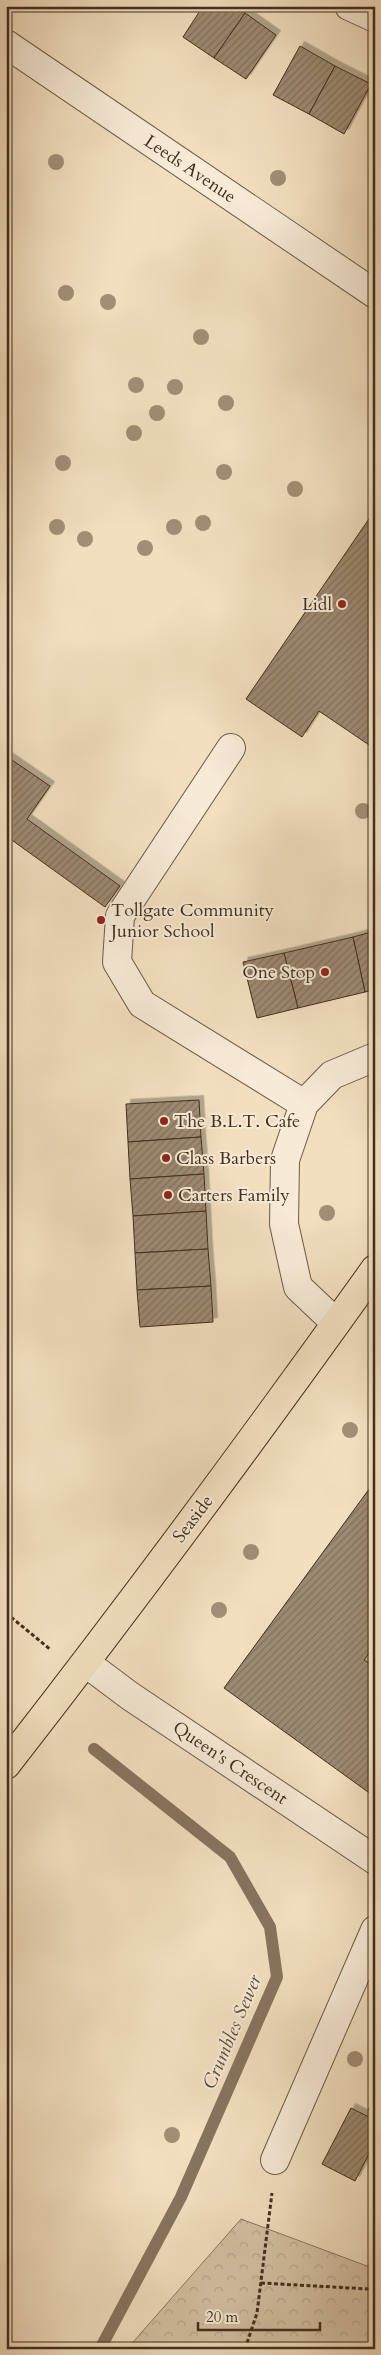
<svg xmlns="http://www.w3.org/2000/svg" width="381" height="2355" font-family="Cardo,serif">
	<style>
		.park { fill: url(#park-crowns); stroke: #8a7860 }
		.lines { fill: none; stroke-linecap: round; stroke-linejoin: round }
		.stream { stroke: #87745e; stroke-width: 12 }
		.building { fill: url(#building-hatch); stroke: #412e1d; filter: url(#shadow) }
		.minor-casing { stroke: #6d5a46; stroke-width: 30 }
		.major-casing { stroke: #412e1d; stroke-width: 30 }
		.path { stroke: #412e1d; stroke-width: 3; stroke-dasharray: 4 2.5; stroke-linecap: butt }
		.minor { stroke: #f7ead6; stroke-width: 28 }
		.major { stroke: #f2dfc0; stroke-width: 28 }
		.tree { fill: #a18e75 }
		.poi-dot { fill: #8f2418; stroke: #f7ead6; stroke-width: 2 }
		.labels { text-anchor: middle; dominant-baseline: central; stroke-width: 4; stroke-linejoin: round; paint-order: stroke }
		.street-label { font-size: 18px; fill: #412e1d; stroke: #f7ead6 }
		.poi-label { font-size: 18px; fill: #412e1d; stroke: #f7ead6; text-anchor: start }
		.water-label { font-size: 19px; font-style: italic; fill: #5e4b38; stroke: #f7ead6 }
	</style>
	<defs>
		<pattern id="park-crowns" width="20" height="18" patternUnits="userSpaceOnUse" patternTransform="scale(1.25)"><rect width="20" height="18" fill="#d4c1a4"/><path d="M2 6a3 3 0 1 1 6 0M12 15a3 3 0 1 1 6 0" fill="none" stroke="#b7a68d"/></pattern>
		<pattern id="building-hatch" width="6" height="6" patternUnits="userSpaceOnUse" patternTransform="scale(1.25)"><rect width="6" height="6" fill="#9d8a72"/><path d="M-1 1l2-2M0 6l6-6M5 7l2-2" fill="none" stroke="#82715d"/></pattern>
		<filter id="shadow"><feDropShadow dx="4.5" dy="-4.5" stdDeviation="0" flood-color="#0004"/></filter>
	</defs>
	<rect width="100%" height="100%" fill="#f2dfc0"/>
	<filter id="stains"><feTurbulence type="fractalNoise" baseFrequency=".004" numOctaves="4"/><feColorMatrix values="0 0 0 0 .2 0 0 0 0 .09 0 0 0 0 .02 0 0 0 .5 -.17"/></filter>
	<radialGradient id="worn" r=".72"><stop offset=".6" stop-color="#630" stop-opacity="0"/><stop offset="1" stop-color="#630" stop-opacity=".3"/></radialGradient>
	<!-- park -->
	<polygon class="park" points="241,2219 375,2269 375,2349 127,2349"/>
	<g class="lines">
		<!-- stream -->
		<polyline class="stream" points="94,1749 230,1857 270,1927 277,1977 181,2197 100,2349"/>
	</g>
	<!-- building -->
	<g class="building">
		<polygon points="203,6 234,6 245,13 214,58 183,37"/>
		<polygon points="245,13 276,35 246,79 214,58"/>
		<polygon points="300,46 335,66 309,114 273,95"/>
		<polygon points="335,66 371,84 344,134 309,114"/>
		<polygon points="375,510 375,749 319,711 302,737 246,699"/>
		<polygon points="6,756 50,786 27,819 120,886 105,907 9,838 6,842"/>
		<polygon points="375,931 375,990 365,992 353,937"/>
		<polygon points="353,937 365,992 298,1008 284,953"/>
		<polygon points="284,953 298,1008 257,1018 243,962"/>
		<polygon points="199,1100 201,1137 128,1142 126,1104"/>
		<polygon points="201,1137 204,1174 130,1179 128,1142"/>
		<polygon points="204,1174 206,1211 133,1216 130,1179"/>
		<polygon points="206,1211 208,1249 135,1253 133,1216"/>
		<polygon points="208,1249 211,1286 137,1290 135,1253"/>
		<polygon points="211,1286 213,1322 140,1327 137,1290"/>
		<polygon points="375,1481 375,1645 364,1660 375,1667 375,1797 224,1688"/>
		<polygon points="375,2094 375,2113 368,2110"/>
		<polygon points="351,2108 375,2120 375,2142 355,2181 322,2164"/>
	</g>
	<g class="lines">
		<!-- minor casing -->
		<g class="minor-casing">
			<g id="minor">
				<polyline points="349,6 375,18"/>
				<polyline points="6,44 375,294"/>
				<polyline points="231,748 120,916 117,962 142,1004 304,1104"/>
				<polyline points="336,1323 298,1287 284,1224 285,1160 304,1104 332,1075 375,1057"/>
				<polyline points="86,1663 130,1696 375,1860"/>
				<polyline points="275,2160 375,1930"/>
			</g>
		</g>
		<!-- major casing -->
		<g class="major-casing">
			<path id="major" d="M6,1765C133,1602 255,1437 375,1269"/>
		</g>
		<!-- path -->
		<g class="path">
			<polyline points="6,1613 51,1650"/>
			<polyline points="261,2283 369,2289 375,2291"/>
			<polyline points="245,2349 257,2313 272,2193"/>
		</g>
		<!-- minor -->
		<use href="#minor" class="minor"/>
		<!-- major -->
		<use href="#major" class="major"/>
	</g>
	<!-- trees -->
	<g class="tree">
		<circle cx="56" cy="162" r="8"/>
		<circle cx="278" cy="178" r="8"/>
		<circle cx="66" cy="293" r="8"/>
		<circle cx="108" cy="302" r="8"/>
		<circle cx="201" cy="337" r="8"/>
		<circle cx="136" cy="385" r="8"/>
		<circle cx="175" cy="387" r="8"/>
		<circle cx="226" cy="403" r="8"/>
		<circle cx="157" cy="413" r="8"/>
		<circle cx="134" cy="433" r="8"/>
		<circle cx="63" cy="463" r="8"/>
		<circle cx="224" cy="472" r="8"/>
		<circle cx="295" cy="489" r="8"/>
		<circle cx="203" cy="523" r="8"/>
		<circle cx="57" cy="527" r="8"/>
		<circle cx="174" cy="527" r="8"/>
		<circle cx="85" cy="539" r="8"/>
		<circle cx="145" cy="548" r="8"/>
		<circle cx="363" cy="811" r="8"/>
		<circle cx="327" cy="1213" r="8"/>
		<circle cx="350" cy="1430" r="8"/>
		<circle cx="251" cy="1552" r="8"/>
		<circle cx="219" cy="1610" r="8"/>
		<circle cx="355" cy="2059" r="8"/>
		<circle cx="172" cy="2135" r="8"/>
	</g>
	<!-- markers -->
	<g class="poi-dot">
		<circle cx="342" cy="604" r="5"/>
		<circle cx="101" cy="920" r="5"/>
		<circle cx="325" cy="972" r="5"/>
		<circle cx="164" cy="1121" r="5"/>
		<circle cx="166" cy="1158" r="5"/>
		<circle cx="168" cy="1195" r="5"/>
	</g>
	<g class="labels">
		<!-- street labels -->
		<g class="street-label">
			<text transform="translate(190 169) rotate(34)">Leeds Avenue</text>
			<text transform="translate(193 1519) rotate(-53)">Seaside</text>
			<text transform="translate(230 1763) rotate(34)">Queen's Crescent</text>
		</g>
		<!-- poi labels -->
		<g class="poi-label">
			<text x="332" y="604" text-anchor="end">Lidl</text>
			<text x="111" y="910">Tollgate Community<tspan x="111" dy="21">Junior School</tspan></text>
			<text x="315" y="972" text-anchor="end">One Stop</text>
			<text x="174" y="1121">The B.L.T. Cafe</text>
			<text x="176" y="1158">Class Barbers</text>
			<text x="178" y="1195">Carters Family</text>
		</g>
		<!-- water labels -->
		<g class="water-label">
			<text transform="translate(232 2032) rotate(-67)">Crumbles Sewer</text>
		</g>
	</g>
	<!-- margin -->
	<rect width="381" height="2355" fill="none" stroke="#f2dfc0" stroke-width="25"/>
	<rect x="8" y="8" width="366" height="2340" fill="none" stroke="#412e1d" stroke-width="2.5"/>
	<rect x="12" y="12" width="356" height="2330" fill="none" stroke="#412e1d"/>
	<!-- scale -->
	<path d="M198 2322v8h122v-8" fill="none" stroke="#412e1d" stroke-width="2.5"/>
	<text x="206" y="2322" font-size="15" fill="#412e1d" stroke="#f7ead6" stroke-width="4" paint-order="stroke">20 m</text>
	<rect width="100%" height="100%" filter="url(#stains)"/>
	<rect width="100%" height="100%" fill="url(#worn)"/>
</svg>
